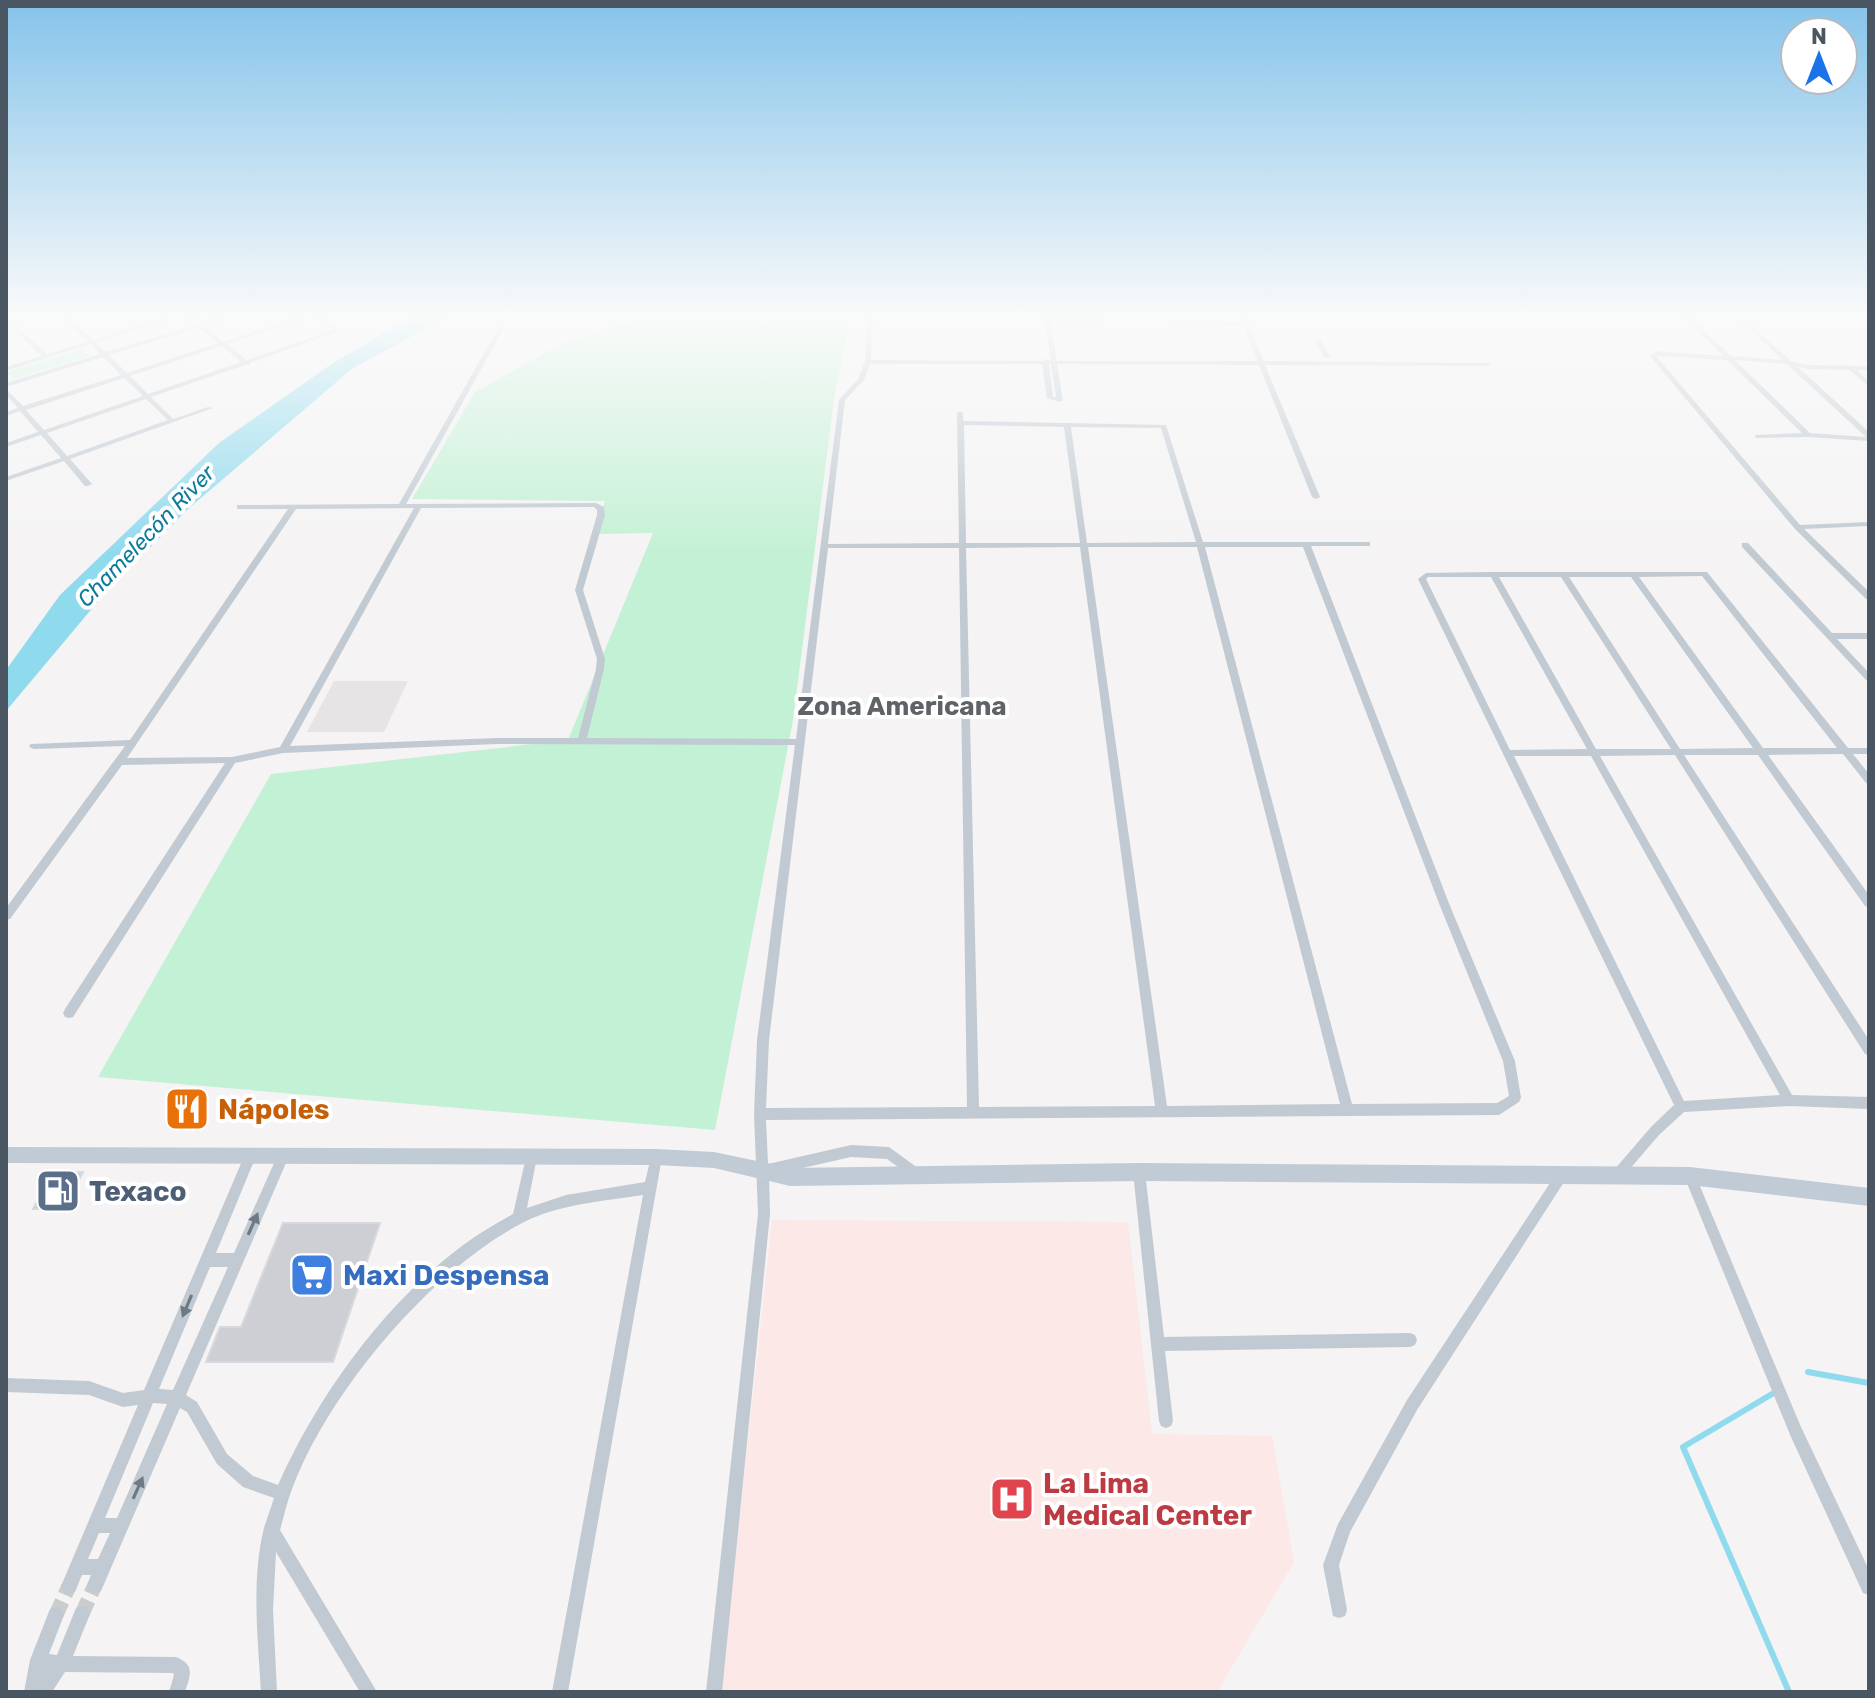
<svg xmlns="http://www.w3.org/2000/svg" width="1875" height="1698" font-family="Rubik,sans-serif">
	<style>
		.education { fill: #e6e4e5 }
		.medical { fill: #fce8e6 }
		.green { fill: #c3f1d5 }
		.water { fill: #90daee }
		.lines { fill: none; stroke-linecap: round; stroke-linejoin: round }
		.stream { stroke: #90daee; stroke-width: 6 }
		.building { fill: #cdcfd5; stroke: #d7d9de; stroke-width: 2 }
		.street-tunnel { stroke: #caccce; stroke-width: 15; stroke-dasharray: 15 7; stroke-linecap: butt }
		.street { fill: #c1cad2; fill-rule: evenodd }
		.secondary { fill: #c1cbd6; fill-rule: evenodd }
		.oneway { fill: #6e7983 }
		.labels { text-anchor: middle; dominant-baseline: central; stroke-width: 8; stroke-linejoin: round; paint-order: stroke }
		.far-water-label { font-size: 22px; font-style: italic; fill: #0c7c9b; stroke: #fff }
		.neighbourhood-label { font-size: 26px; font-weight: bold; fill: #5f6368; stroke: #fff }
		.near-food-label { font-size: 28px; font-weight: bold; fill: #c56008; stroke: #fff; text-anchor: start }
		.near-service-label { font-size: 28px; font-weight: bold; fill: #4e5e75; stroke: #fff; text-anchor: start }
		.near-shop-label { font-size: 28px; font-weight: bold; fill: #366cbe; stroke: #fff; text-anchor: start }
		.near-health-label { font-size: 28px; font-weight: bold; fill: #be3a42; stroke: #fff; text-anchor: start }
	</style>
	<rect width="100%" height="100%" fill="#f5f3f3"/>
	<!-- education -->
	<polygon class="education" points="334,681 408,681 384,732 307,732"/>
	<!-- medical -->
	<polygon class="medical" points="772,1220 1128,1222 1152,1434 1272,1436 1294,1562 1217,1692 721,1692"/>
	<!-- green -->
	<g class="green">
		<polygon points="638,318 850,318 834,399 793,720 715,1130 98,1077 271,774 568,740 653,533 594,534 605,501 412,499 475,392 563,343"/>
		<polygon points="82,349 90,356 14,379 7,372"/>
	</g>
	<!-- water -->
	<polygon class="water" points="409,318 446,318 353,368 188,509 105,593 6,711 6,670 60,595 219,443 330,365"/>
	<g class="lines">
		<!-- stream -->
		<g class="stream">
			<polyline points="1808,1372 1869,1383"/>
			<polyline points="1772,1394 1683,1447 1789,1692"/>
		</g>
	</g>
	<!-- building -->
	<g class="building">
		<polygon points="83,1172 64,1209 33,1209 52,1173"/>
		<polygon points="283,1223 380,1223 333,1362 206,1362 220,1327 241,1327"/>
	</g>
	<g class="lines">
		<!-- street-tunnel -->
		<g class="street-tunnel">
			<polyline points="82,1614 95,1585"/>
			<polyline points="56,1615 69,1586"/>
		</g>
		<!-- street -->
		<g class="street">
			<path d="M6,318L47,354L88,342L64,318H70L93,340L165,318H172L96,343L106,352L195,325L187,318H193L200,323L219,318H227L226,319L204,326L223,342L298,318H305L304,319L227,344L247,360L330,331V328L316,318H322L335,326L336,332L250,363V365H245L151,397L173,419L208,407L213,408L70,459L92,484L88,486H85L64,461L6,481V477L61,458L41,435L6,447V443L38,432L20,411L6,416V412L18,408L6,395V389L23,406L121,375L103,357L6,387V383L100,354L91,344L6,371V367L42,356L6,322ZM199,328L218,343L127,373L109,355ZM222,346L241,362L148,394L130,376ZM124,378L143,396L44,430L26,410ZM146,399L168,420L67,456L47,433Z"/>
			<path d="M867,318H873L871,360L1042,361L1045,359L1051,361L1044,318H1107L1104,320L1050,322L1057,361H1258L1243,326L1171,325L1168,323L1171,321L1242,322L1240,318H1246L1264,361L1491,363L1492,364L1489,366L1265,365L1320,497L1316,499L1312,497L1259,365L1057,364L1063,400L1060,402L1047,398L1042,364H870L864,380L845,400L828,544L959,543L957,413L960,411L963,413V421L1166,425L1203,542H1370V546H1311L1450,906L1515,1061L1521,1098L1519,1102L1499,1115L766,1120L768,1164L851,1145L889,1147L919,1169L921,1173L919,1177L915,1179L887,1159L851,1157L772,1175L769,1174L770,1214L722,1692H706L758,1214L754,1114L757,1040L795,745L497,744L283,753L235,763L73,1017L69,1018L65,1017L63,1013L65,1009L225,763L122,765L10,919L6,920V908L125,746L34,749L31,748L29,746L31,744L130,740L288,509H237V505L399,504L498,328L501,326L504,328L406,504L596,503L604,507L605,515L583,590L605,659L604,669L587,738L796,739L839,400L858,379L865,362ZM1049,364H1051L1056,397H1053ZM964,425L1064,427L1080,543H966ZM1071,427L1161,428L1196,542L1087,543ZM594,507L597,510V515L575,590L597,659L596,669L578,738H497L290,746L421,508ZM414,508L280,747L232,757L127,758L296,509ZM1080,547L1155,1106L979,1107L966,548ZM1088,547H1197L1340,1104L1167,1106ZM1205,547H1303L1440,906L1503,1061L1509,1096L1497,1103L1352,1104ZM828,548H959L967,1107L766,1108L769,1040Z"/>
			<path d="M1685,318H1691L1731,356L1783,360L1743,323V321L1745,320L1791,361L1807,365L1869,366V370H1857L1869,381V386L1849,370L1807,369L1797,366L1869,432V441L1808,437L1757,438L1755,437V435L1802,433L1727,360L1656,356L1800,525L1869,522V526L1804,529L1869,592V599H1866L1795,529L1649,355L1659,351L1723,356ZM1735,360L1787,364L1866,437L1810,433Z"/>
			<polygon points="1316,339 1321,340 1330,357 1329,358 1324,357 1315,340"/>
			<polygon points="1742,543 1748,543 1832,633 1869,633 1869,639 1837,639 1869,673 1869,681 1866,680 1742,547"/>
			<path d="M1490,572H1707L1848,748H1869V754H1853L1869,774V784L1866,783L1843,754L1768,755L1869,895V907L1865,906L1758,755H1684L1869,1040V1055L1865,1054L1675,755L1600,756L1792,1095L1869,1097V1109L1789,1106L1684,1112L1659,1135L1622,1178L1618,1180L1614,1178L1612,1174L1614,1170L1651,1127L1674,1105L1418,579L1426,573ZM1702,576L1837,748H1763L1639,577ZM1428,577H1491L1587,749L1510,750L1426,579ZM1499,577H1561L1671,749H1596ZM1569,577H1631L1753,748L1680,749ZM1514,756H1591L1780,1095L1684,1101Z"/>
			<path d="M250,1150L254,1152L256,1156L216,1253H234L279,1152L283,1150L287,1152L289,1156L186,1395L197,1402L227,1454L253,1476L278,1485C319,1392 392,1293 476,1236C488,1228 501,1221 513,1214L527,1153L531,1151L535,1153L537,1157L527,1208L566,1195L645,1182L652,1153L656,1151L660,1153L662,1157L568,1692H552L643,1195C604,1201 560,1204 524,1222C432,1269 328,1392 292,1489C287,1502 284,1516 280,1530L377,1692H360L276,1552L273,1610L277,1692H261C258,1639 251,1580 264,1528C267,1518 271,1508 274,1498L243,1487L217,1464L187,1412L180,1408L101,1591L95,1593L89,1591L87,1585L91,1575H82L75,1592L69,1594L63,1592L61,1586L138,1405L123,1407L89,1395L6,1392V1378L89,1381L123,1393L144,1390L246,1152ZM210,1267H228L173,1390L159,1389ZM153,1403L167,1404L117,1518H105ZM99,1533H110L98,1559H88Z"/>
			<polygon points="1139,1166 1143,1168 1145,1172 1164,1337 1410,1333 1415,1335 1417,1340 1415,1345 1410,1347 1165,1351 1173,1421 1171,1426 1166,1428 1161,1426 1159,1421 1133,1172 1135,1168"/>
			<polygon points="1562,1169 1566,1171 1568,1175 1566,1179 1417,1410 1350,1532 1339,1565 1347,1610 1345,1616 1339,1618 1333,1616 1323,1565 1338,1524 1407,1400 1558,1171"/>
			<polygon points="1690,1170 1694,1172 1801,1427 1869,1570 1869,1595 1863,1593 1791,1437 1684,1176 1686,1172"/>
			<path d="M82,1606L88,1608L90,1614L73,1656L176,1657C196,1665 190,1676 185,1692H169L174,1675L173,1673L65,1672L52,1692H24L30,1660L50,1609L56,1607L62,1609L64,1615L49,1654L57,1655L76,1608Z"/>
		</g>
		<!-- secondary -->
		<polygon class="secondary" points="6,1147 656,1149 714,1152 790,1168 1139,1163 1690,1167 1869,1188 1869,1206 1690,1185 1139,1181 790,1186 714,1168 656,1165 6,1163"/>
	</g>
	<!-- one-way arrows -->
	<defs><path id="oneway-solid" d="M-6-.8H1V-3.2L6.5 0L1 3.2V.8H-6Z" transform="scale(2)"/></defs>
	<g class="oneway">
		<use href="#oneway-solid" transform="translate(253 1224) rotate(-66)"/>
		<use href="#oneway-solid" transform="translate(187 1306) rotate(113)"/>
		<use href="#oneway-solid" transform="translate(138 1488) rotate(-66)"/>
	</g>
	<!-- sky -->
	<linearGradient id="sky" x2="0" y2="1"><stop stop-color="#85c3ea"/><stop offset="0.57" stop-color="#fafafa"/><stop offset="1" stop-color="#fafafa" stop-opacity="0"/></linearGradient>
	<rect width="1875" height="555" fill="url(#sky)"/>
	<!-- icons -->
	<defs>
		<g id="restaurant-square" transform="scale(2.3)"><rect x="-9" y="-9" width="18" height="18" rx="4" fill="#e8710a" stroke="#fff"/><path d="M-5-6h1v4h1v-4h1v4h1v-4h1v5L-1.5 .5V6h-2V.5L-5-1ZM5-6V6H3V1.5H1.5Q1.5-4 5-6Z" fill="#fff"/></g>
		<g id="fuel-square" transform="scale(2.3)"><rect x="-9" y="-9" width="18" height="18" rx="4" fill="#5c6f8a" stroke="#fff"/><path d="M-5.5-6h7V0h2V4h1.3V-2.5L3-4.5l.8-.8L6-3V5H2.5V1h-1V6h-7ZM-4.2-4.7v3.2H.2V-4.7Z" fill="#fff"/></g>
		<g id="supermarket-square" transform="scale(2.3)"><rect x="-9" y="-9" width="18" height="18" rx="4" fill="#3f7fe0" stroke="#fff"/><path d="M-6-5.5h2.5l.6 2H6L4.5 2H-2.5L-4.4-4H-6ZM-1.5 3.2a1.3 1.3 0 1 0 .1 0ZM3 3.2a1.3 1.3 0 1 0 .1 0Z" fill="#fff"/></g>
		<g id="hospital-square" transform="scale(2.3)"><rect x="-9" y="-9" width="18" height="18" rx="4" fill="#e0444e" stroke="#fff"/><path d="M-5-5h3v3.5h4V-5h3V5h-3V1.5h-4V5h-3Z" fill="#fff"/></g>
	</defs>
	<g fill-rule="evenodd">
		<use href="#restaurant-square" x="187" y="1109"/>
		<use href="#fuel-square" x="58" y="1191"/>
		<use href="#supermarket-square" x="312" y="1275"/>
		<use href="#hospital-square" x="1012" y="1499"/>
	</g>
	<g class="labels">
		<!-- far-water labels -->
		<g class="far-water-label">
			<text transform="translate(146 536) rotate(-46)">Chamelecón River</text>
		</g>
		<!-- neighbourhood labels -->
		<g class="neighbourhood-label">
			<text x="902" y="706">Zona Americana</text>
		</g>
		<!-- near-food labels -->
		<g class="near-food-label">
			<text x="218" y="1109">Nápoles</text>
		</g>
		<!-- near-service labels -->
		<g class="near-service-label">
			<text x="89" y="1191">Texaco</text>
		</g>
		<!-- near-shop labels -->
		<g class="near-shop-label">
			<text x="343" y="1275">Maxi Despensa</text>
		</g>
		<!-- near-health labels -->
		<g class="near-health-label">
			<text x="1043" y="1483">La Lima<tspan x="1043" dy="32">Medical Center</tspan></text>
		</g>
	</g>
	<!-- border -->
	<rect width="1875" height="1698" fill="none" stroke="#4a5661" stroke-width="16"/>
	<!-- north arrow -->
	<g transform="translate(1819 56)"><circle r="38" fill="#ffffff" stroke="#b7bbc0" stroke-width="2"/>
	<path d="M0-6L14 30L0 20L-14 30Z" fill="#1a73e8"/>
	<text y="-12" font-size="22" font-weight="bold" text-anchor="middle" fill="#4a5661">N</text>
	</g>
</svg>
